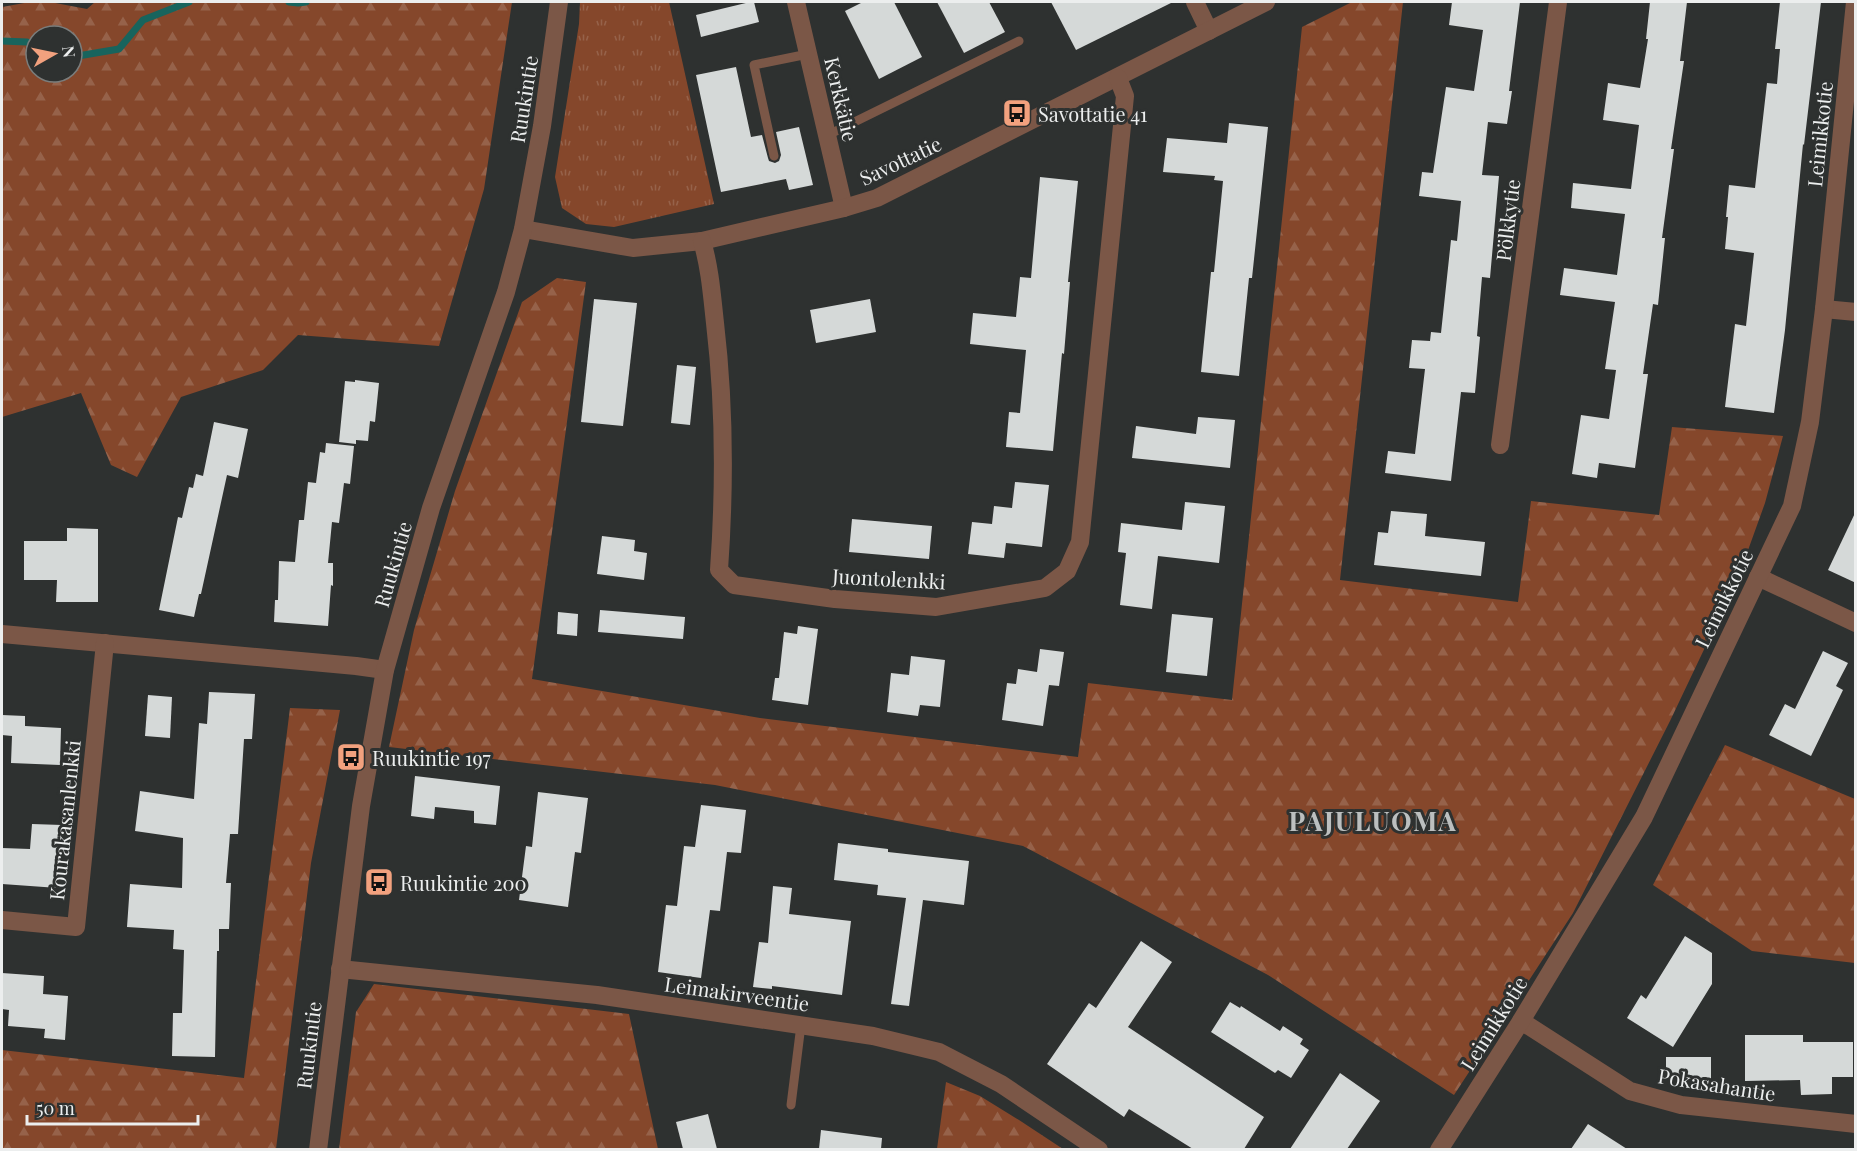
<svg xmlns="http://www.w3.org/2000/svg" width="1857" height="1151" font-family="'Playfair Display',serif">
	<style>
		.grass { fill: url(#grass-tufts) }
		.forest { fill: url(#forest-firs); fill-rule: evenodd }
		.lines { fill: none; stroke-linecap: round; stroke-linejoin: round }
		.stream { stroke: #18645d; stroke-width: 7 }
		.building { fill: #d5d9d8 }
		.service { stroke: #7b5747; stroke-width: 9 }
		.minor { stroke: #7b5747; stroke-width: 18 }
		.tertiary { stroke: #7b5747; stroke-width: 18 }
		.labels { text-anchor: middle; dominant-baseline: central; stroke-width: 6; stroke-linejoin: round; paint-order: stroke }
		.street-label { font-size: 20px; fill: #eceeee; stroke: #2e3130 }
		.poi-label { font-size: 20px; fill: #eceeee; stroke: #2e3130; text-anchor: start }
		.district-label { font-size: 26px; font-weight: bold; letter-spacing: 1.5px; fill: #bcbfbf; stroke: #2e3130 }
	</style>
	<defs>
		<pattern id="grass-tufts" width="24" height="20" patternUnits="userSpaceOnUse" patternTransform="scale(1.5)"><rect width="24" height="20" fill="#85472b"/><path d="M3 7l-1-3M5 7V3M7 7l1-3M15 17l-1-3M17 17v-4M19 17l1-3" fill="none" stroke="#96624a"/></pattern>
		<pattern id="forest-firs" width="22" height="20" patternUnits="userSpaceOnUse" patternTransform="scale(1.5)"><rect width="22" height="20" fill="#85472b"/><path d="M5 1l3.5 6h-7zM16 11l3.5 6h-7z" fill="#96624a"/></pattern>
	</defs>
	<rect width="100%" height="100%" fill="#2e3130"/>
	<!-- grass -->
	<polygon class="grass" points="580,2 669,2 714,204 614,227 586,224 562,208 555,177 579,24"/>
	<!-- forest -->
	<g class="forest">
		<path d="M30,2H50L87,9L95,2H512L484,189L439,346L298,335L263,370L181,397L137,477L111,465L81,393L2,417V7ZM36,36H72V72H36Z"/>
		<polygon points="1352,2 1403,2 1340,580 1518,602 1531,501 1659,515 1672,427 1783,436 1765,503 1738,578 1670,721 1573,913 1454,1095 1268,975 1023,846 715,785 389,747 414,630 455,491 522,302 557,278 586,282 532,679 760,718 1078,757 1088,683 1232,700 1302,27"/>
		<polygon points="290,708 340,710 311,863 276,1149 2,1149 2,1050 244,1078"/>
		<polygon points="1725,745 1855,799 1855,963 1752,951 1653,885"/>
		<polygon points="374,984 629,1014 658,1149 339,1149 356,1012"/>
		<polygon points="946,1082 980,1096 1019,1120 1063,1149 937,1149"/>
	</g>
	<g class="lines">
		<!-- stream -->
		<g class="stream">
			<polyline points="289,2 298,3 306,2"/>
			<polyline points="2,41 27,42 36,46"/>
			<polyline points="72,57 119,49 143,20 189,2"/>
		</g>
	</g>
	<!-- building -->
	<g class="building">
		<polygon points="750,2 754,2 759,22 701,37 696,15"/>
		<polygon points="863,2 894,2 922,57 879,79 845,11"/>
		<polygon points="937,2 989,2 1005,32 964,53"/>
		<polygon points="1051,2 1173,2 1076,50"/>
		<polygon points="1452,2 1520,2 1509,91 1512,91 1507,124 1488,122 1482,175 1499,176 1490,278 1482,277 1477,336 1480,337 1475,393 1461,392 1451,481 1385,473 1388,451 1415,454 1425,369 1409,368 1412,340 1430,341 1431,332 1441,333 1451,240 1457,241 1461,201 1419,196 1422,172 1433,173 1446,87 1474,91 1483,30 1449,25"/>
		<polygon points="1650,2 1687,2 1680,61 1684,61 1671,149 1674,149 1662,238 1665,238 1658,305 1653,304 1643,374 1648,374 1635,468 1599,463 1597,478 1572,474 1581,415 1609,419 1616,370 1605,369 1615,302 1560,295 1564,268 1617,275 1625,214 1571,208 1573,183 1631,189 1639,125 1603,120 1608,83 1640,88 1648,39 1646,39"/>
		<polygon points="1780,2 1821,2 1804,145 1803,144 1785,330 1774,413 1725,407 1735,324 1746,326 1754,253 1725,249 1728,217 1726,217 1729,185 1755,188 1767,83 1777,84 1780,49 1775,49"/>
		<polygon points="736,67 751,137 762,135 768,158 769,161 775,163 779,161 781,155 776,132 799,127 813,185 789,190 786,179 721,192 696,75"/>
		<polygon points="1229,123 1268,127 1252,278 1249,278 1239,376 1201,372 1211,272 1214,272 1223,181 1214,180 1215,176 1163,172 1167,138 1227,143"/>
		<polygon points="1040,177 1078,181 1068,282 1070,282 1064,354 1062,353 1053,451 1006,447 1009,412 1020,413 1026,350 970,344 973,313 1016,317 1020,277 1031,278"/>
		<polygon points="594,299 637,303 623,426 581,422"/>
		<polygon points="870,299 876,332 816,343 810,310"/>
		<polygon points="677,365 696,367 690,425 671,423"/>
		<polygon points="355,380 379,383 375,422 370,421 368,441 356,440 356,444 339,442 345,381 355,382"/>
		<polygon points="1198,417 1235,420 1230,468 1132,458 1136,426 1196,434"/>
		<polygon points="214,422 248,429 238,478 227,475 201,594 199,594 194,617 159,610 178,517 182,518 189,487 193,488 196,474 203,476"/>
		<polygon points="326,443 354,446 350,484 344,483 339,523 332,522 328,563 333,563 333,586 331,585 328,626 274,622 275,600 278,600 279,561 295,562 299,520 304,520 308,482 316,483 320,452 325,453"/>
		<polygon points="1015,482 1049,485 1042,547 1006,543 1004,558 968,554 972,522 992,524 994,506 1012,508"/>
		<polygon points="1185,502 1225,506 1219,563 1158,556 1152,609 1120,605 1126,553 1118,552 1121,523 1182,530"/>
		<polygon points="1391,511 1427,514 1425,536 1485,542 1481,576 1374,565 1378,532 1388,533"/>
		<polygon points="1856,511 1856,583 1828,570"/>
		<polygon points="852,519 932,526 929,559 849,552"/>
		<polygon points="67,528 98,529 98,602 56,602 57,580 24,580 24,541 67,541"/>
		<polygon points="602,536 635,540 634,551 647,553 644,580 597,574"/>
		<polygon points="600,610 685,617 683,639 598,632"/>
		<polygon points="558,612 578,614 577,636 557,634"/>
		<polygon points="1172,614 1213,618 1207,676 1166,672"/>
		<polygon points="798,626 818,629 808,705 772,700 775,678 779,678 784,632 797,634"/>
		<polygon points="1040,649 1064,652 1059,686 1049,685 1043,726 1002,720 1007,683 1016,684 1018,669 1037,672"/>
		<polygon points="1823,651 1848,663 1836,686 1843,690 1811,756 1769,735 1785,704 1795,709"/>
		<polygon points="911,656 945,660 940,707 920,705 918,716 887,712 891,673 909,675"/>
		<polygon points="209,692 255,694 252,739 244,739 238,834 230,834 226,883 231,883 229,929 219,929 219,951 217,951 215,1057 172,1056 173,1013 182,1013 184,950 173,949 174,930 127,927 130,884 182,888 183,838 135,831 140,791 194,799 199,723 207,724"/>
		<polygon points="148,695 172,697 170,738 145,736"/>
		<polygon points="2,715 25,716 25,726 61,728 60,765 11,763 12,736 2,735"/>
		<polygon points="415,776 500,786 496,825 474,823 474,811 435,807 434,819 411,816"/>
		<polygon points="538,792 588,798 581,853 575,852 568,907 519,900 526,846 532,847"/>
		<polygon points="701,805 746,810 741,853 727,852 720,911 710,910 701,978 658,972 666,905 677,906 684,846 695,847"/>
		<polygon points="32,824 62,825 58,888 2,884 2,848 30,849"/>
		<polygon points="838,843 888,849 888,852 969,861 964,905 923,900 909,1006 891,1004 906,898 877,895 878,885 834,880"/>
		<polygon points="773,886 792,888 789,914 851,921 842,995 772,986 772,989 753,987 759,942 768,943"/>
		<polygon points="1685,936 1712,953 1712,984 1673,1047 1627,1018 1641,995 1646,999"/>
		<polygon points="1141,941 1172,962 1128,1027 1264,1117 1244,1149 1193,1149 1129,1109 1124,1117 1047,1064 1089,1003 1096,1008"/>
		<polygon points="2,973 44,976 43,994 68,996 65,1040 44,1038 45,1029 8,1026 9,1010 2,1009"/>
		<polygon points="1230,1002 1240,1008 1241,1006 1280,1031 1283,1026 1303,1039 1300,1044 1309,1050 1291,1078 1278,1070 1275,1073 1211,1032"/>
		<polygon points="1745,1035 1803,1035 1803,1042 1853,1042 1853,1077 1832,1077 1832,1094 1801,1095 1800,1080 1745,1081"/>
		<polygon points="1666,1057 1711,1057 1711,1080 1666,1079"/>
		<polygon points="1340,1073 1380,1101 1347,1149 1290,1149"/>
		<polygon points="708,1114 717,1149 683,1149 676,1122"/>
		<polygon points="1588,1124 1627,1149 1571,1149"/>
		<polygon points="821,1130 882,1138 881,1149 819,1149"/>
	</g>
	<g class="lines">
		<!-- service -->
		<g class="service">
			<polyline points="828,135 1019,41"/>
			<polyline points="774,156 754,65 808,54"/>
			<polyline points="791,1105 801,1025"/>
		</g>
		<!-- minor -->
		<g class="minor">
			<polyline points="796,2 844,208"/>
			<polyline points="1195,2 1209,31"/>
			<polyline points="523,229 633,248 702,241 844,208 877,198 1266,2"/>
			<path d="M702,241C710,268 712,296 715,323C725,408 725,485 719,570L734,585L835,599L936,607L1045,588L1067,571L1080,542L1125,96L1118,78"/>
			<polyline points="1824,309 1856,312"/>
			<polyline points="1500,445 1558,2"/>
			<polyline points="1758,577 1856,623"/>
			<polyline points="2,634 356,666 385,670"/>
			<polyline points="2,920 76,927 105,643"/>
			<polyline points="340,969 597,995 873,1036 939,1052 1001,1084 1099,1150"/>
			<polyline points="1521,1021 1630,1091 1681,1105 1856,1124"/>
			<polyline points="1439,1150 1521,1021 1644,817 1792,506 1810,422 1824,309 1855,2"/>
		</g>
		<!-- tertiary -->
		<polyline class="tertiary" points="318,1150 361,806 385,670 431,508 506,292 523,229 542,126 559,2"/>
	</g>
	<!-- icons -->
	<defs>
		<g id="bus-square" transform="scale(1.5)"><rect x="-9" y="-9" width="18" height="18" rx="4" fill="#f2a17e" stroke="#2e3130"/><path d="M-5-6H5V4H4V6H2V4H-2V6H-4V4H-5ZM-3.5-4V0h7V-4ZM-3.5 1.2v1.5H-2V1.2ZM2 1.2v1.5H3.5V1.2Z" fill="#111"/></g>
	</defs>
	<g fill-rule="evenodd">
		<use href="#bus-square" x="1017" y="113"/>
		<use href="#bus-square" x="351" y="757"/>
		<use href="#bus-square" x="379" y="882"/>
	</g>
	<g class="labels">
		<!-- street labels -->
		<g class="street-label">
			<text transform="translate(523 99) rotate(-81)">Ruukintie</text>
			<text transform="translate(842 99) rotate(77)">Kerkkätie</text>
			<text transform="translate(1819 134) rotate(-84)">Leimikkotie</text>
			<text transform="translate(900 160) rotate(-25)">Savottatie</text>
			<text transform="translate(1507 220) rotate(-83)">Pölkkytie</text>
			<text transform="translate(392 564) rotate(-74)">Ruukintie</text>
			<text transform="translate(889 578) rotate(3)">Juontolenkki</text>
			<text transform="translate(1723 598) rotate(-64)">Leimikkotie</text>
			<text transform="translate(64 820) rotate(-84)">Kourakasanlenkki</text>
			<text transform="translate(737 993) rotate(8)">Leimakirveentie</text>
			<text transform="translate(1493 1023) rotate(-58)">Leimikkotie</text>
			<text transform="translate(308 1045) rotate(-83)">Ruukintie</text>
			<text transform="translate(1717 1084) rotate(9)">Pokasahantie</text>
		</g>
		<!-- poi labels -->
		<g class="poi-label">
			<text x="1038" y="113">Savottatie 41</text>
			<text x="372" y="757">Ruukintie 197</text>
			<text x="400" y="882">Ruukintie 200</text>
		</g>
		<!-- district labels -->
		<g class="district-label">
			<text x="1373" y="820">PAJULUOMA</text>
		</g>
	</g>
	<!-- border -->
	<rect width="1857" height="1151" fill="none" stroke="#eceeee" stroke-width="6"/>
	<!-- north arrow -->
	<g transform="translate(54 54) rotate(81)"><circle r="28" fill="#2e3130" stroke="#7a7d7c" stroke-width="1.5"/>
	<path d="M0-4.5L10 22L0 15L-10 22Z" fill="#f2a17e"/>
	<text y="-9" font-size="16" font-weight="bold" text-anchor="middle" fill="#eceeee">N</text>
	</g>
	<!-- scale -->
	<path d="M27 1115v9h171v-9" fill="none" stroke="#eceeee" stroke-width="3"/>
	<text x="36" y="1115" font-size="18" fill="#eceeee" stroke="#2e3130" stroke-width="4.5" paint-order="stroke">50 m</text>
</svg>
